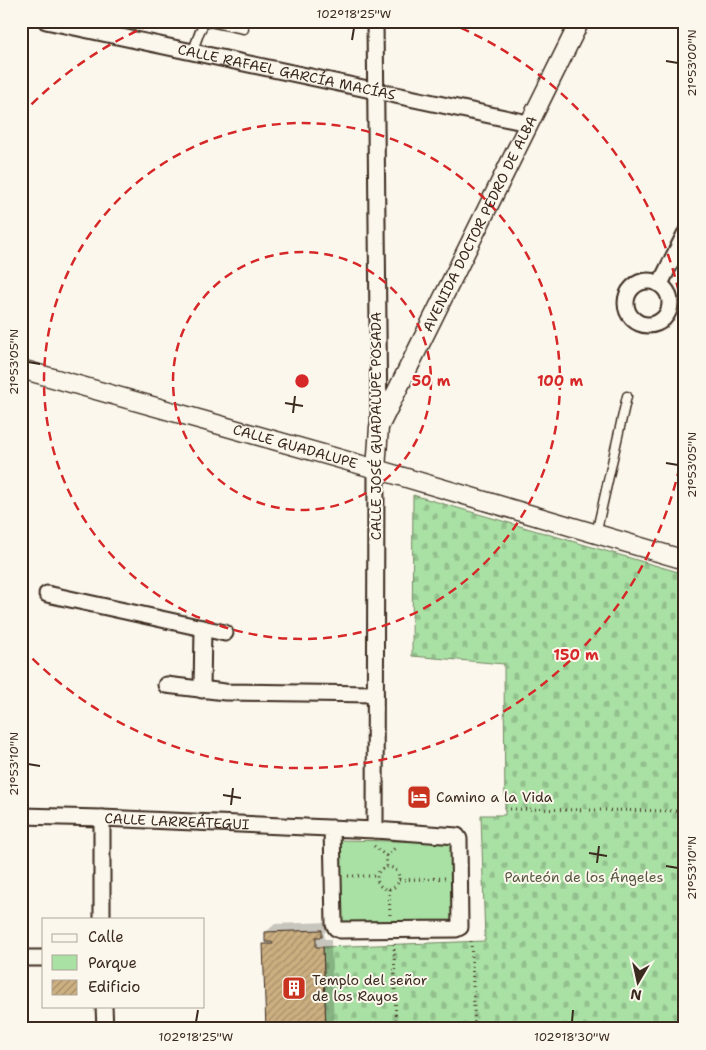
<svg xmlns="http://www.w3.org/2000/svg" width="706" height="1050" font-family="'Shantell Sans',sans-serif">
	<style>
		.green { fill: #a9e0a4; stroke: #728561 }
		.cemetery { fill: url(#cemetery-stones); stroke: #728561 }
		.shadow { fill: #0003 }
		.building { fill: url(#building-hatch); stroke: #3b2a1e }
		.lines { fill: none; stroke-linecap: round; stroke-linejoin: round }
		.service-casing { stroke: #3b2a1e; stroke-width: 11 }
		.minor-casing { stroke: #3b2a1e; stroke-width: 19 }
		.tertiary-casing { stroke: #3b2a1e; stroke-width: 21 }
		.path { stroke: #3b2a1e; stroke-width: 3; stroke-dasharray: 1 4; stroke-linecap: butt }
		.service { stroke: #fbf7ec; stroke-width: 8 }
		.minor { stroke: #fbf7ec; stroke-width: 15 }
		.tertiary { stroke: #fbf7ec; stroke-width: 18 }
		.ticks { fill: none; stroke: #3b2a1e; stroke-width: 2 }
		.ring { fill: none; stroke: #d62828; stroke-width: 2.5; stroke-dasharray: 9 6 }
		.labels { text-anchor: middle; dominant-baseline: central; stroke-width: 4; stroke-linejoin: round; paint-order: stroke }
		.street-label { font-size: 14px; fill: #3b2a1e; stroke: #fbf7ec }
		.poi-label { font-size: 14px; fill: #3b2a1e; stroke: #fbf7ec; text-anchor: start }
		.park-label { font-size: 14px; fill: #565840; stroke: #fbf7ec }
		.centre { fill: #d62828; stroke: #fbf7ec; stroke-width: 2.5 }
		.ring-label { font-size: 15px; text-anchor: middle; font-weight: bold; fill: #d62828; stroke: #fbf7ec; stroke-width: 4; stroke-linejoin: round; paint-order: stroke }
		.neatline { fill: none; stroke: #3b2a1e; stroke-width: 2 }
		.ticks-label { font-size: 12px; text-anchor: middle; fill: #3b2a1e }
	</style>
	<defs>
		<pattern id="cemetery-stones" width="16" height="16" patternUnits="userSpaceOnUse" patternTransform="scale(1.25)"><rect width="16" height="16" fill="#a9e0a4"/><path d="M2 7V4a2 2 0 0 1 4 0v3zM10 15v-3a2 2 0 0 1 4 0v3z" fill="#92c08d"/></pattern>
		<pattern id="building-hatch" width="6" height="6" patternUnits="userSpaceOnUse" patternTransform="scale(1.25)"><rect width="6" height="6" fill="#ccaf81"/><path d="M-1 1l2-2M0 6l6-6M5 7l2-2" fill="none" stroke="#a78f69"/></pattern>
	</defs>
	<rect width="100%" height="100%" fill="#fbf7ec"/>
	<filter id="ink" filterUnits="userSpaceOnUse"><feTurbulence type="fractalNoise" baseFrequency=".02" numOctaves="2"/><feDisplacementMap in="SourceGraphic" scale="10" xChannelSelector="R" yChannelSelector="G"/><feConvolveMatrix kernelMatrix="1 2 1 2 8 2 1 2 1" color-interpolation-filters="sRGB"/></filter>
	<g filter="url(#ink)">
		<!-- green -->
		<polygon class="green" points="336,840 452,842 455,923 339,924"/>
		<!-- cemetery -->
		<polygon class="cemetery" points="413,495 685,574 685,1029 326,1029 323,947 485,941 481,815 505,815 504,664 412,656"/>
		<!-- shadow -->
		<polygon class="shadow" points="330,922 331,927 324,933 325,939 331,939 334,1029 267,1029 264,945 268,941 266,932 275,924"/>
		<!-- building -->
		<polygon class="building" points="322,930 322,937 316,937 316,947 323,947 326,1029 266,1029 263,944 273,944 273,942 265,942 265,932"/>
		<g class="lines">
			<!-- service casing -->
			<g class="service-casing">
				<g id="service">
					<polyline points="192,53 200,31 204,24 210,22 244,29"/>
					<polyline points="596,534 627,396"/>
				</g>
			</g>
			<!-- minor casing -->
			<g class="minor-casing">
				<g id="minor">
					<path id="s1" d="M46,21L528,123"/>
					<polyline points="375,21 379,427"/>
					<circle cx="648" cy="303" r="22"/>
					<polyline points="660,284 685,234"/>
					<polyline points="47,594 225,633"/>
					<polyline points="166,685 225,692 375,694"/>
					<polyline points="202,690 203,628"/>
					<path id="s2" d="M21,816L102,818L375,830L457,836L459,839L460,927L456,929L340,930L336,928L334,924L332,828"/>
					<polyline points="102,818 102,919"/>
					<polyline points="375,830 376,469"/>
					<polyline points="21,958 44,958"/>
					<polyline points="104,1006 105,1029"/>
				</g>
			</g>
			<!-- tertiary casing -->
			<g class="tertiary-casing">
				<g id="tertiary">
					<path id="s3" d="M21,369L376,469L685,560"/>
					<path id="s4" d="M376,469L379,427L580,21"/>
				</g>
			</g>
			<!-- path -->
			<g class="path">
				<polyline points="505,809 685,811"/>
				<polyline points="374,846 386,856 387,866"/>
				<polyline points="386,856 395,848"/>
				<circle cx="388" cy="878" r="11"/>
				<polyline points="348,876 377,876"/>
				<polyline points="399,880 446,878"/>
				<polyline points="389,889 390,916"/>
				<polyline points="471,941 475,1029"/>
				<polyline points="394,944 396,1029"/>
			</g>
			<!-- service -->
			<use href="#service" class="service"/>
			<!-- minor -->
			<use href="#minor" class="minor"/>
			<!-- tertiary -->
			<use href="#tertiary" class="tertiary"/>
		</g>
	</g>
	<!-- ticks -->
	<path class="ticks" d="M352,40L354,28M666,61L678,63M28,362L40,364M285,403L303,406M293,413L295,396M666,463L678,465M28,764L40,766M223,795L241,798M231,805L233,788M589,853L607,856M597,863L599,846M666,866L678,868M196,1022L198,1010M572,1022L573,1010"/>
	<!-- distance rings -->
	<g class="ring">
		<circle cx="302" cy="381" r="129"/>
		<circle cx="302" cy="381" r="258"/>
		<path d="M685 438A387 387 0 0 1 21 647M21 115A387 387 0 0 1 157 22M447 22A387 387 0 0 1 685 324"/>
	</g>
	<!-- icons -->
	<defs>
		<g id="hotel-square" transform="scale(1.25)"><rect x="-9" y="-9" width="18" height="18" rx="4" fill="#c8321e" stroke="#fbf7ec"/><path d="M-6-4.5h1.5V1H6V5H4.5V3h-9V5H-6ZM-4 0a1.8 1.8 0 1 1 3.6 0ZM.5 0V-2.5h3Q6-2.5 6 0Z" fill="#fff"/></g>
		<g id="building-square" transform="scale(1.25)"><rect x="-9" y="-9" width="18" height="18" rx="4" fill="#c8321e" stroke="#fbf7ec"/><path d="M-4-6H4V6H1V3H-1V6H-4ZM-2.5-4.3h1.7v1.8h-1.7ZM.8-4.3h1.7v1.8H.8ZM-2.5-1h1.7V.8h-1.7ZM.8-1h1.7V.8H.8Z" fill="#fff"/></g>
	</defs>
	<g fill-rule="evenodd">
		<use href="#hotel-square" x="419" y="797"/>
		<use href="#building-square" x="294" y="988"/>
	</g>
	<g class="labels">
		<!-- street labels -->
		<g class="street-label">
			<text stroke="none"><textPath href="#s1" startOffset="246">CALLE RAFAEL GARCÍA MACÍAS</textPath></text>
			<text stroke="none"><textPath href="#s4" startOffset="269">AVENIDA DOCTOR PEDRO DE ALBA</textPath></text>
			<text transform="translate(376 426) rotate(-90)">CALLE JOSÉ GUADALUPE POSADA</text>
			<text stroke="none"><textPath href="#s3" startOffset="285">CALLE GUADALUPE</textPath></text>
			<text stroke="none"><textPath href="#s2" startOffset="156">CALLE LARREÁTEGUI</textPath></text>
		</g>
		<!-- poi labels -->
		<g class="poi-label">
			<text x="436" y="797">Camino a la Vida</text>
			<text x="312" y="980">Templo del señor<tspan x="312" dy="16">de los Rayos</tspan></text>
		</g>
		<!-- park labels -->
		<g class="park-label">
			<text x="584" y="877">Panteón de los Ángeles</text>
		</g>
	</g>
	<circle cx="302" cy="381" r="8" class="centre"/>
	<g class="ring-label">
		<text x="431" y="386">50 m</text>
		<text x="560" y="386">100 m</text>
		<text x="576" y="660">150 m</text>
	</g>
	<!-- margin -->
	<rect width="706" height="1050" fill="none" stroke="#fbf7ec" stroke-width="55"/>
	<!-- legend -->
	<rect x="42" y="918" width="162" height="90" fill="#fbf7ec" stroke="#aea59a"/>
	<rect x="52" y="934" width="25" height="8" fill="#fbf7ec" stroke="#aea59a"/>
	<text x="88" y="942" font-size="15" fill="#3b2a1e">Calle</text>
	<rect x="52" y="955" width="25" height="15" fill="#a9e0a4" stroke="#aea59a"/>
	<text x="88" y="968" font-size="15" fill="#3b2a1e">Parque</text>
	<rect x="52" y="980" width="25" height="15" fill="url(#building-hatch)" stroke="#aea59a"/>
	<text x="88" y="992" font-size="15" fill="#3b2a1e">Edificio</text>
	<!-- north arrow -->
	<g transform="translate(638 982) rotate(189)" stroke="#fbf7ec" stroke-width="4" paint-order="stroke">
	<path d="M0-4L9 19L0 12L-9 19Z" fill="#3b2a1e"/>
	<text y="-8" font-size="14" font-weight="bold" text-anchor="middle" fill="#3b2a1e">N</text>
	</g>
	<rect x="28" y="28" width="650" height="994" class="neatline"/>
	<g class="ticks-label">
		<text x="354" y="18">102°18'25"W</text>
		<text transform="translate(692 63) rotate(-90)" y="4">21°53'00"N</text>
		<text transform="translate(14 362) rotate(-90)" y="4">21°53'05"N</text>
		<text transform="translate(692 465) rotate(-90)" y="4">21°53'05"N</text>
		<text transform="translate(14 764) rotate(-90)" y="4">21°53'10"N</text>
		<text transform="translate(692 868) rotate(-90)" y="4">21°53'10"N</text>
		<text x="196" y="1041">102°18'25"W</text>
		<text x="572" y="1041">102°18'30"W</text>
	</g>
</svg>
